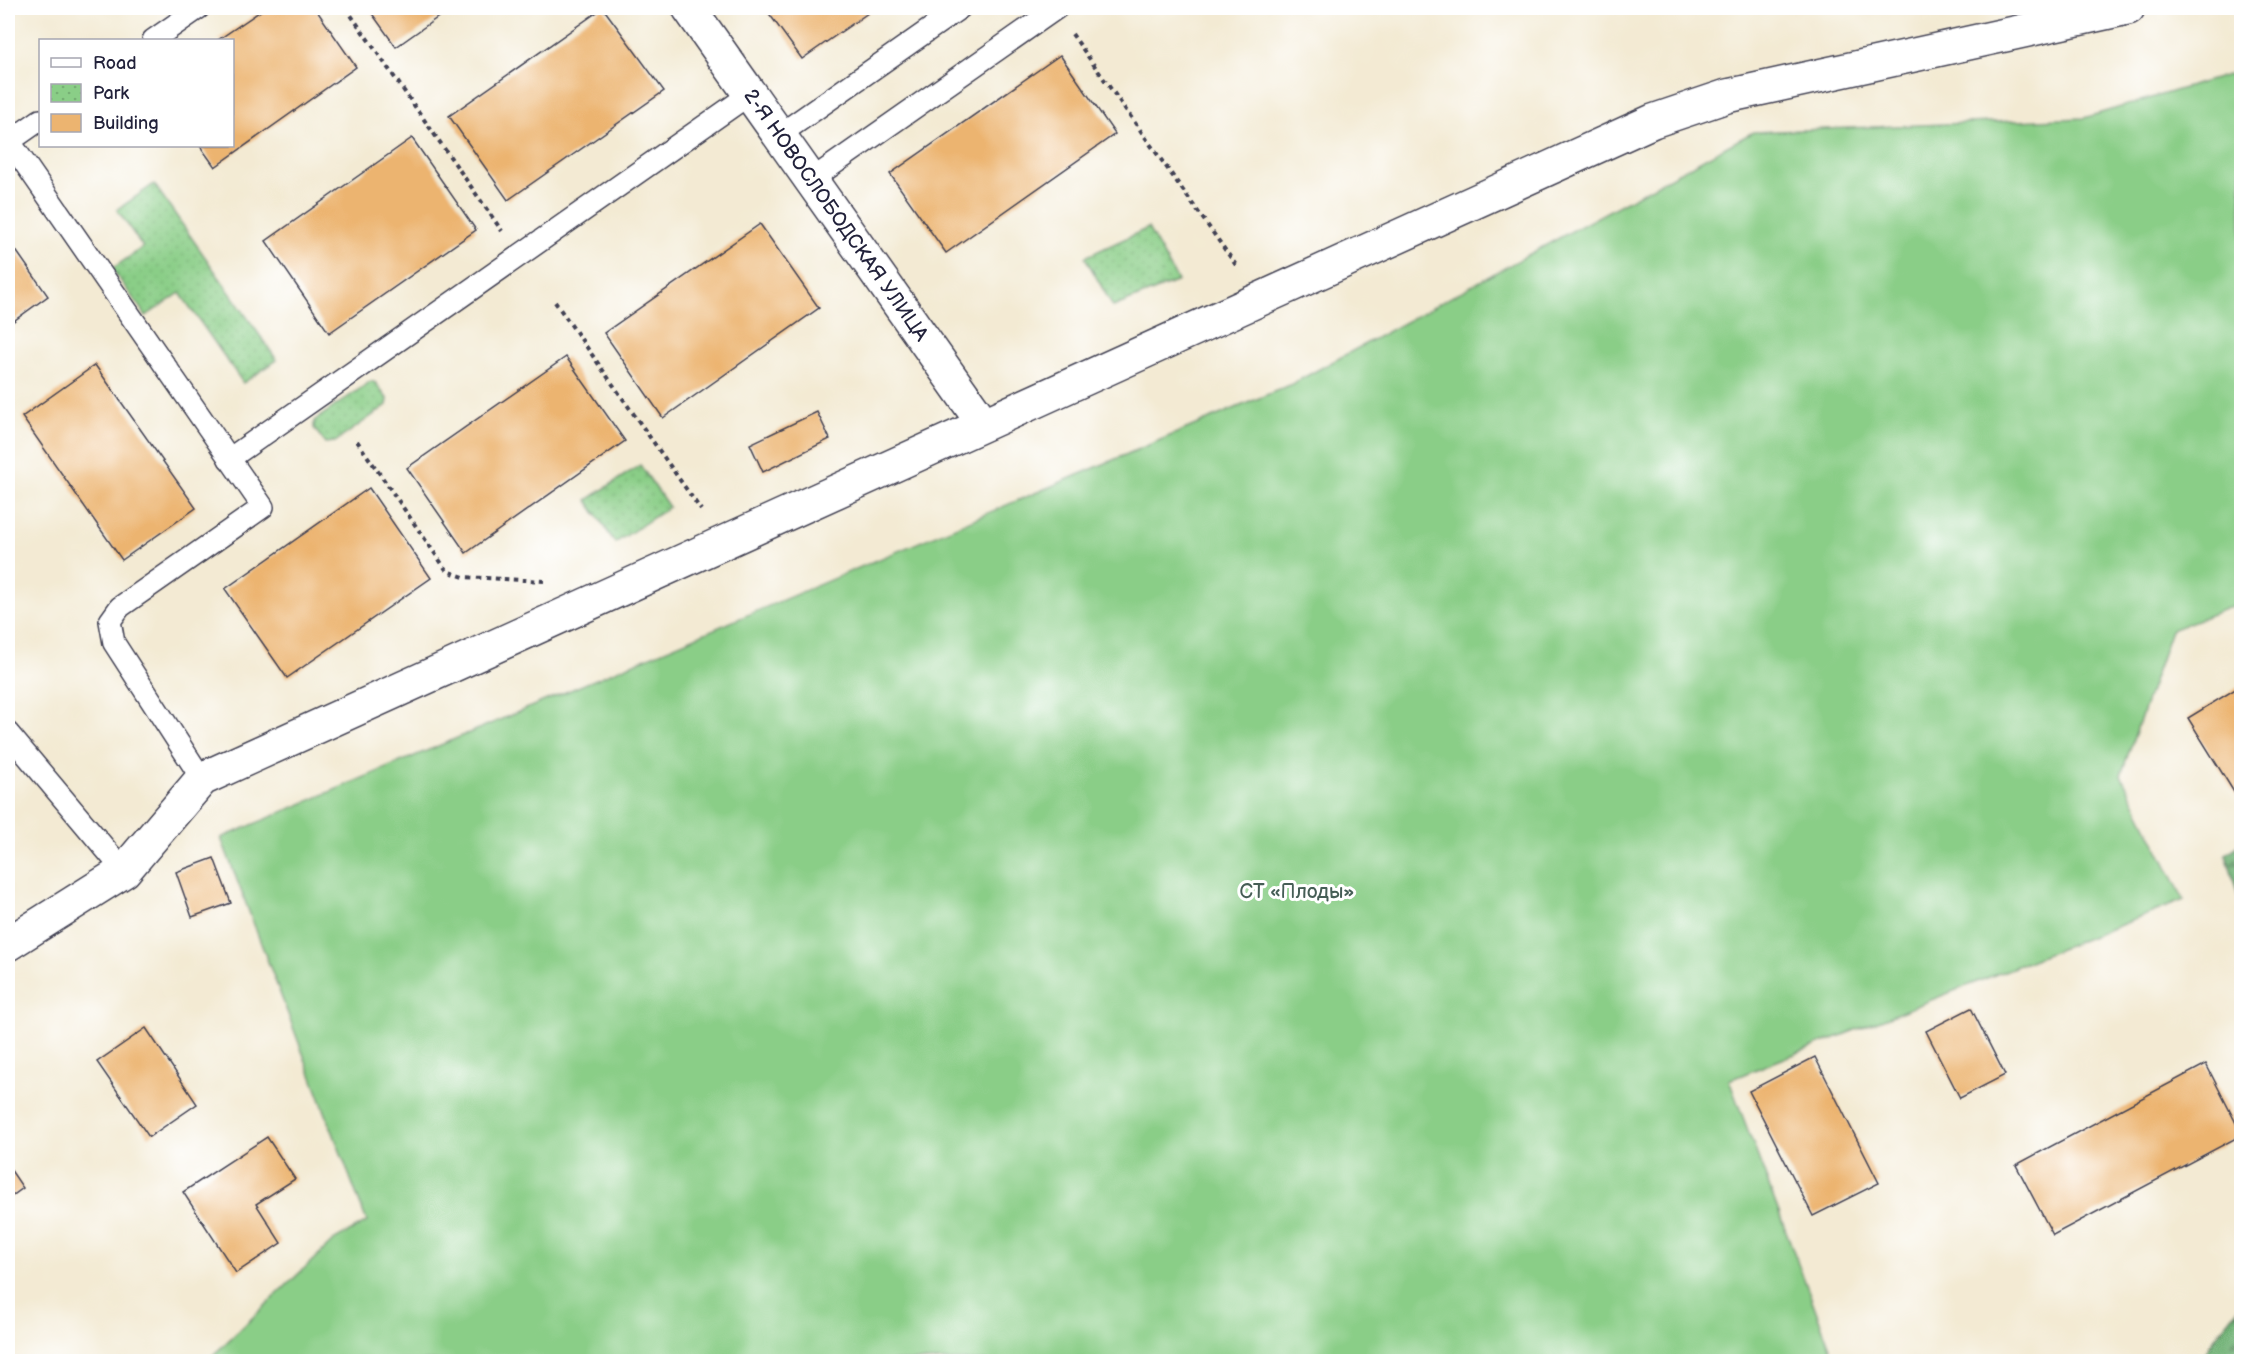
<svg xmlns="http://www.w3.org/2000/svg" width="2249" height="1369" font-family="'Balsamiq Sans',sans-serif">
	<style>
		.green { fill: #8ace87; stroke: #567861; stroke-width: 1.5 }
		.forest { fill: url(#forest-firs); stroke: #486a58; stroke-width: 1.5 }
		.park { fill: url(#park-dots); stroke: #567861; stroke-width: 1.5 }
		.building { fill: #ecb470 }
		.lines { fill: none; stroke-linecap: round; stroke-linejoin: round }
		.lane-casing { stroke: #414052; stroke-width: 24 }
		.street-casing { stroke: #414052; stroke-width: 36 }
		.path { stroke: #414052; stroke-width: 4; stroke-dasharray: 4.5 4.5; stroke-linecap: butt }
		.lane { stroke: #fff; stroke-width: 21 }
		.street { stroke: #fff; stroke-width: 33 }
		.labels { text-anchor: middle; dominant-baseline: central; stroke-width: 6; stroke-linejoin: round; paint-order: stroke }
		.street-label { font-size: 20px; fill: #22223b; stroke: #fff }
		.park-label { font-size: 20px; fill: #465e56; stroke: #fff }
	</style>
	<defs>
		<pattern id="forest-firs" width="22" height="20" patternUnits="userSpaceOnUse" patternTransform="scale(1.5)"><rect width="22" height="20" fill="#6fb174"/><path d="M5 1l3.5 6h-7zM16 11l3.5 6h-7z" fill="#5b9060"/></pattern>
		<pattern id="park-dots" width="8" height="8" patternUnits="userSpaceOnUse" patternTransform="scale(1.5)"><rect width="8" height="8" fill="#8ace87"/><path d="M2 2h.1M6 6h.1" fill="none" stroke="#77b175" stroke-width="1.8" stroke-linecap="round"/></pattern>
	</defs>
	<rect width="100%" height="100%" fill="#fff"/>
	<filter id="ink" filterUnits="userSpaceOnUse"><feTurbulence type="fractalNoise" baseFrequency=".0167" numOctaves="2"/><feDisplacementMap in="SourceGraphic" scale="12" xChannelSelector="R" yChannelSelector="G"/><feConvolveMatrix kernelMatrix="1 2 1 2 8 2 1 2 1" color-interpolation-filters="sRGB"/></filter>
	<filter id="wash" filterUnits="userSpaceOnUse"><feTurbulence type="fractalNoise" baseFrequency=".008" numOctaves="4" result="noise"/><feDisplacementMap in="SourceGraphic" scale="24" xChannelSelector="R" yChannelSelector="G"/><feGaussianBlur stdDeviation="1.35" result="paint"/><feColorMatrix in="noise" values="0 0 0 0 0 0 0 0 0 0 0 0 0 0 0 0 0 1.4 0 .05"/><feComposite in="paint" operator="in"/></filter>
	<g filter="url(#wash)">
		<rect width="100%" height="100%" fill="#f3ead3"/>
		<!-- green -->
		<polygon class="green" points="2241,71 2241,603 2171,630 2121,775 2184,900 1729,1080 1835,1361 207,1361 333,1241 367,1222 221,838 1290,385 1753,132 2084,118"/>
		<!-- forest -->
		<g class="forest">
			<polygon points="2241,844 2241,905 2226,854"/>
			<polygon points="2241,1304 2241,1361 2202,1361 2207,1349"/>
		</g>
		<!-- park -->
		<g class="park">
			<polygon points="154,184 277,360 243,383 180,293 146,316 112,269 143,247 117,210"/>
			<polygon points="1148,228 1178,281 1113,307 1085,257"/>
			<polygon points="371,381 376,383 388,400 387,405 335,442 325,443 314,428 314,421"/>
			<polygon points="640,465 669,507 615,543 587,500"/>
		</g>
		<g id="blocks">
			<!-- building -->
			<g class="building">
				<polygon points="8,8 18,8 8,15"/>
				<polygon points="265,8 315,8 356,67 215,167 200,146 232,146 232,40 218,40"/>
				<polygon points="368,8 451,8 396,47"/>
				<polygon points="603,8 664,91 508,200 449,116"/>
				<polygon points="765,8 875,8 802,59"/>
				<polygon points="1060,55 1115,134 946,253 890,174"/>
				<polygon points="412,138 476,230 329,333 266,241"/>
				<polygon points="760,224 819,308 663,418 604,333"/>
				<polygon points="8,239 48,296 8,325"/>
				<polygon points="566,357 625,441 466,553 407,468"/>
				<polygon points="95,365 196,508 122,560 22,417"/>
				<polygon points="817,412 830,439 763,472 750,444"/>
				<polygon points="369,488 431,578 287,678 225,589"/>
				<polygon points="2242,685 2242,805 2188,718"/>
				<polygon points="214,858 231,903 192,917 176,872"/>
				<polygon points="1971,1008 2005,1075 1960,1098 1926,1031"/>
				<polygon points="146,1028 197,1104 149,1137 97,1062"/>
				<polygon points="1815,1057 1879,1183 1813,1216 1749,1091"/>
				<polygon points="2206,1064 2242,1135 2053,1235 2016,1165"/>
				<polygon points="267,1137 295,1179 256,1204 281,1243 236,1273 183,1192"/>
				<polygon points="8,1166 23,1188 8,1199"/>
			</g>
		</g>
	</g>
	<g filter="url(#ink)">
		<use href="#blocks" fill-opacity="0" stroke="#414052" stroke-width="1.5"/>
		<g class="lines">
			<!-- lane casing -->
			<g class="lane-casing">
				<g id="lane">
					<polyline points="153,40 199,8"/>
					<polyline points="779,135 960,8"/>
					<polyline points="8,139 263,507 120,607 110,621 114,643 202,779"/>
					<polyline points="10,141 40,120"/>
					<polyline points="811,180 1057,8"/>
					<polyline points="229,459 750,94"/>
					<polyline points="8,733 124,871"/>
				</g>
			</g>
			<!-- street casing -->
			<g class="street-casing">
				<g id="street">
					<path id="s1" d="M689,8L983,423"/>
					<polyline points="8,944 124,871 202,779 1653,121 1727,96 2128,8"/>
				</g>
			</g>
			<!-- path -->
			<g class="path">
				<polyline points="346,8 502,231"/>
				<polyline points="1072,34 1238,268"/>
				<polyline points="555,302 701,510"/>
				<polyline points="357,441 447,571 464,577 544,581"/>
			</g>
			<!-- lane -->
			<use href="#lane" class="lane"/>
			<!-- street -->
			<use href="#street" class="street"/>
		</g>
	</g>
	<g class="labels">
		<!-- street labels -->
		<g class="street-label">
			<text stroke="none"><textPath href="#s1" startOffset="254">2-Я НОВОСЛОБОДСКАЯ УЛИЦА</textPath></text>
		</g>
		<!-- park labels -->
		<g class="park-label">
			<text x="1297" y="892">СТ «Плоды»</text>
		</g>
	</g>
	<!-- margin -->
	<rect width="2249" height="1369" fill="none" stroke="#fff" stroke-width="30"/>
	<!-- legend -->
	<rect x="39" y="39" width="195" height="108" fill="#ffffff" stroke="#a7a7b1" stroke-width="1.5"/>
	<rect x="51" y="58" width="30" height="9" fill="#ffffff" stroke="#a7a7b1" stroke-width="1.5"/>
	<text x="93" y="69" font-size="18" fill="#22223b">Road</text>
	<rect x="51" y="84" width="30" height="18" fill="url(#park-dots)" stroke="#a7a7b1" stroke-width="1.5"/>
	<text x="93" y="99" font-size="18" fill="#22223b">Park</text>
	<rect x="51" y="114" width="30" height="18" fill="#ecb470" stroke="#a7a7b1" stroke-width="1.5"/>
	<text x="93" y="129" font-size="18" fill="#22223b">Building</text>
</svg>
